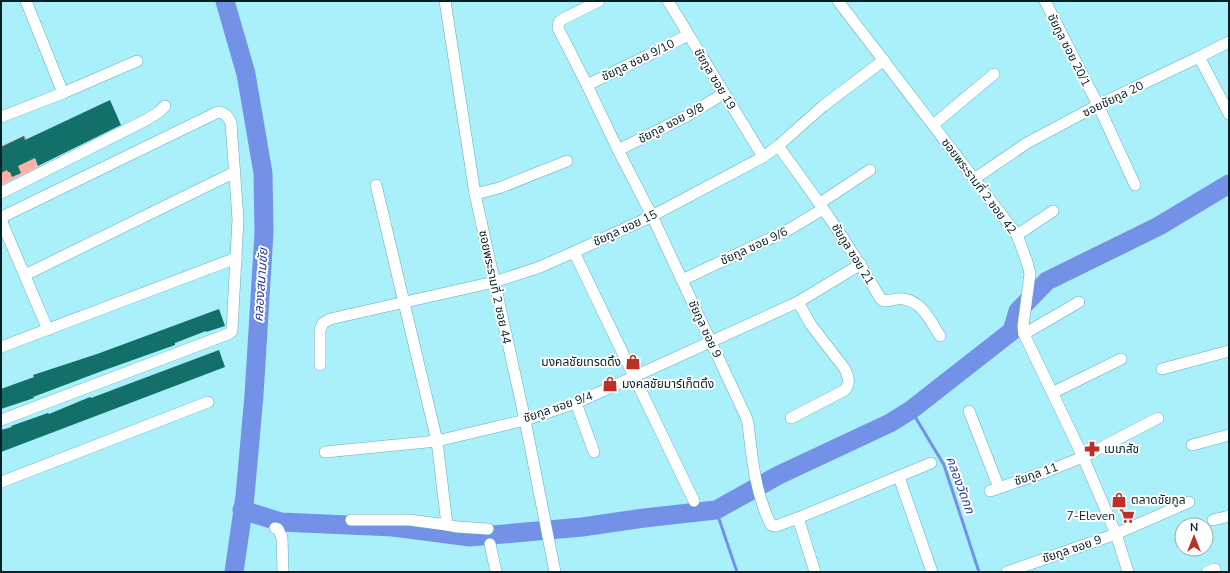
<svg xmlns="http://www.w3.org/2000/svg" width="1230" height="573" font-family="'Nunito Sans','Noto Sans Thai',sans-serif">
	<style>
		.green { fill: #ffafa4 }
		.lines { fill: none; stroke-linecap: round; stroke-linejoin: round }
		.stream { stroke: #7491e8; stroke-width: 3 }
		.river { stroke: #7491e8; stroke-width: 19 }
		.building { fill: #126f69 }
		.minor-casing { stroke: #67adb8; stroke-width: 12 }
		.minor { stroke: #fff; stroke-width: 11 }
		.labels { text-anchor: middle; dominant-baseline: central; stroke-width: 4; stroke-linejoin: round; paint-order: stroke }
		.street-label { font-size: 12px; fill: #042126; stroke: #fff }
		.poi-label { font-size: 12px; fill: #042126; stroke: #fff; text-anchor: start }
		.water-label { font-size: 13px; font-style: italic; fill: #253a9e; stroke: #fff }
	</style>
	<rect width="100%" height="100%" fill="#a9f0fb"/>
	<!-- green -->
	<polygon class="green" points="25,135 38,167 1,185 1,146"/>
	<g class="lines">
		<!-- stream -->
		<g class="stream">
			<polyline points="911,410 944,465 979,572"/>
			<polyline points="716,510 737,572"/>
		</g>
		<!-- river -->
		<g class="river">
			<polyline points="225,1 246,74 263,173 264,233 254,395 245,496 234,572"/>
			<polyline points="242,510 281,522 393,527 470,537 582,527 644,518 716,510 779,475 890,423 911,410 1012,331 1018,311 1047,281 1159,226 1229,184"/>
		</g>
	</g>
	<!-- building -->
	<g class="building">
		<polygon points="110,100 121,125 38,166 35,158 18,166 21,173 12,177 10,172 8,172 7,170 1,173 1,147 24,136 25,140"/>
		<polygon points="219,309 225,326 206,332 206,331 175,343 175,345 102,371 33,397 34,398 1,409 1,389 34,377 33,375 97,354"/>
		<polygon points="219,350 225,367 1,452 1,430 12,427 11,426 48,413 49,414 90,397 91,398"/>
	</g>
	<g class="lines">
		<!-- minor casing -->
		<g class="minor-casing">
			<g id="minor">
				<polyline points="26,1 63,93"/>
				<polyline points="445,1 475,194 525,420 555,572"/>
				<path d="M599,1L563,19L559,22L558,28L587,85L618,150L652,216L746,417L748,423C752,458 755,493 771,525L776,526L798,518L931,463"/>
				<polyline points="668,1 763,157"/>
				<polyline points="838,1 1017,235 1027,262 1030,274 1023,326 1024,334 1083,457 1116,534 1128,572"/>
				<polyline points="1045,1 1098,105 1135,185"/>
				<polyline points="1199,57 1229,42"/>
				<polyline points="587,85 651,54 688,35"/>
				<polyline points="1,117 63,93 137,61"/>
				<polyline points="933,125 994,74"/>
				<path d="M778,146C814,195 850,245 880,298L884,301C890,301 896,298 903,299C922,301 931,322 940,336"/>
				<polyline points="618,150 685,117 723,94"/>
				<polyline points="974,179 1027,143 1098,105 1199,57 1229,114"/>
				<polyline points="376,185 437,441 447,525 457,527 488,529"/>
				<polyline points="1,193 146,120 159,112 165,106"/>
				<polyline points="475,194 499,188 567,161"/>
				<polyline points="820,203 870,170"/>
				<polyline points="1017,235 1053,211"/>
				<polyline points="574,252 694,501"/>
				<polyline points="25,275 235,172"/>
				<polyline points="682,280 788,230 823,209"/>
				<polyline points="1024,334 1079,302"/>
				<polyline points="1,347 236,258"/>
				<polyline points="320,365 320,330 323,323 330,319 494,282 540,267 574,252 652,216 763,157 778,146 823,106 884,60"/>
				<polyline points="1162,369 1229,351"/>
				<polyline points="1052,393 1121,359"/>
				<polyline points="576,403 594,452"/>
				<polyline points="969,411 999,488"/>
				<path d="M791,418L845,390C851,381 848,378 845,369L811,325L798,302"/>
				<path d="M1,420L228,334L232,331L238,219L231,123C228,116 225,113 218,112L4,216L2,221L3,225L48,330"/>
				<polyline points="1192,445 1229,435"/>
				<polyline points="325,452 437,441 525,420 576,403 798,302 861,264"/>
				<polyline points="899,477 932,572"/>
				<polyline points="1,482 208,402"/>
				<polyline points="990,491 1048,471 1083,457 1158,418"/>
				<polyline points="798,518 815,572"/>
				<polyline points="351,520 409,520 447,525"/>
				<polyline points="1213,520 1229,516"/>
				<polyline points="275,528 278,529 282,538 283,572"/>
				<polyline points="490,544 496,572"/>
				<polyline points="1007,572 1116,534 1189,502"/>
				<polyline points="1207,572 1215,569"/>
			</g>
		</g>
		<!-- minor -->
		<use href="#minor" class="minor"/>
	</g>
	<!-- icons -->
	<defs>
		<g id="shop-bare" transform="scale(1.2)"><path d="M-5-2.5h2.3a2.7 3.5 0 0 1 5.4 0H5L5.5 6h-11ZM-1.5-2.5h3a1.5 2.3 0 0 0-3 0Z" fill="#be3027" stroke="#fff" stroke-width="2.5" paint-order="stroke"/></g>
		<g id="pharmacy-bare" transform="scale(1.2)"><path d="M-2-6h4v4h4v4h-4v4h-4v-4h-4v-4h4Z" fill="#be3027" stroke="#fff" stroke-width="2.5" paint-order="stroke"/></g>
		<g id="supermarket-bare" transform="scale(1.2)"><path d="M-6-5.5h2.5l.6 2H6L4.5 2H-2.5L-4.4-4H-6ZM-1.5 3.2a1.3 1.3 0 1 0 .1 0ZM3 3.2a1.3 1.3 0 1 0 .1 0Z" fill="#be3027" stroke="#fff" stroke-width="2.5" paint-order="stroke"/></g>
	</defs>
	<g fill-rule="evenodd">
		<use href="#shop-bare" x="633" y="362"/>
		<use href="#shop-bare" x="610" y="384"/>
		<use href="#pharmacy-bare" x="1092" y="449"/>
		<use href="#shop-bare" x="1119" y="500"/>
		<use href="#supermarket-bare" x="1127" y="516"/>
	</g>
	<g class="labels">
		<!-- street labels -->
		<g class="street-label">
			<text transform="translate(1069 50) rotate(63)">ชัยกูล ซอย 20/1</text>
			<text transform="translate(638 60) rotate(-26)">ชัยกูล ซอย 9/10</text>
			<text transform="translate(715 79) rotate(59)">ชัยกูล ซอย 19</text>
			<text transform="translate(1113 99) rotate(-26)">ซอยชัยกูล 20</text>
			<text transform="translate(671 123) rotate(-28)">ชัยกูล ซอย 9/8</text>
			<text transform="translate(979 186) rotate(53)">ซอยพระรามที่ 2 ซอย 42</text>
			<text transform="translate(625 228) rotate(-25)">ชัยกูล ซอย 15</text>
			<text transform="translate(754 246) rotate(-25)">ชัยกูล ซอย 9/6</text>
			<text transform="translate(853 254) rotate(58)">ชัยกูล ซอย 21</text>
			<text transform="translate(495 287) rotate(78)">ซอยพระรามที่ 2 ซอย 44</text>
			<text transform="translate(705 329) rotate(65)">ชัยกูล ซอย 9</text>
			<text transform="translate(558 407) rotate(-19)">ชัยกูล ซอย 9/4</text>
			<text transform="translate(1036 474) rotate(-20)">ชัยกูล 11</text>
			<text transform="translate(1072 549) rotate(-19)">ชัยกูล ซอย 9</text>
		</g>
		<!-- poi labels -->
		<g class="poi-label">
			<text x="621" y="362" text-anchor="end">มงคลชัยเทรดดิ้ง</text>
			<text x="622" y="384">มงคลชัยมาร์เก็ตติ้ง</text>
			<text x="1104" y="449">เมเภสัช</text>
			<text x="1131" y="500">ตลาดชัยกูล</text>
			<text x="1115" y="516" text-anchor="end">7-Eleven</text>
		</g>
		<!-- water labels -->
		<g class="water-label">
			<text transform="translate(261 285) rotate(-86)">คลองสนามชัย</text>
			<text transform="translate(960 485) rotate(70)">คลองวัดกก</text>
		</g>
	</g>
	<!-- border -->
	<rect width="1230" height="573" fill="none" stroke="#042126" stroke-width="4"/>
	<!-- north arrow -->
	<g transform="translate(1194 537)"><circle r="19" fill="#ffffff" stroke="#9ba6a8"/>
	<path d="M0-3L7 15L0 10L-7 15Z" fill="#be3027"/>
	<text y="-6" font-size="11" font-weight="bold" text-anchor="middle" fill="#042126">N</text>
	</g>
</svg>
